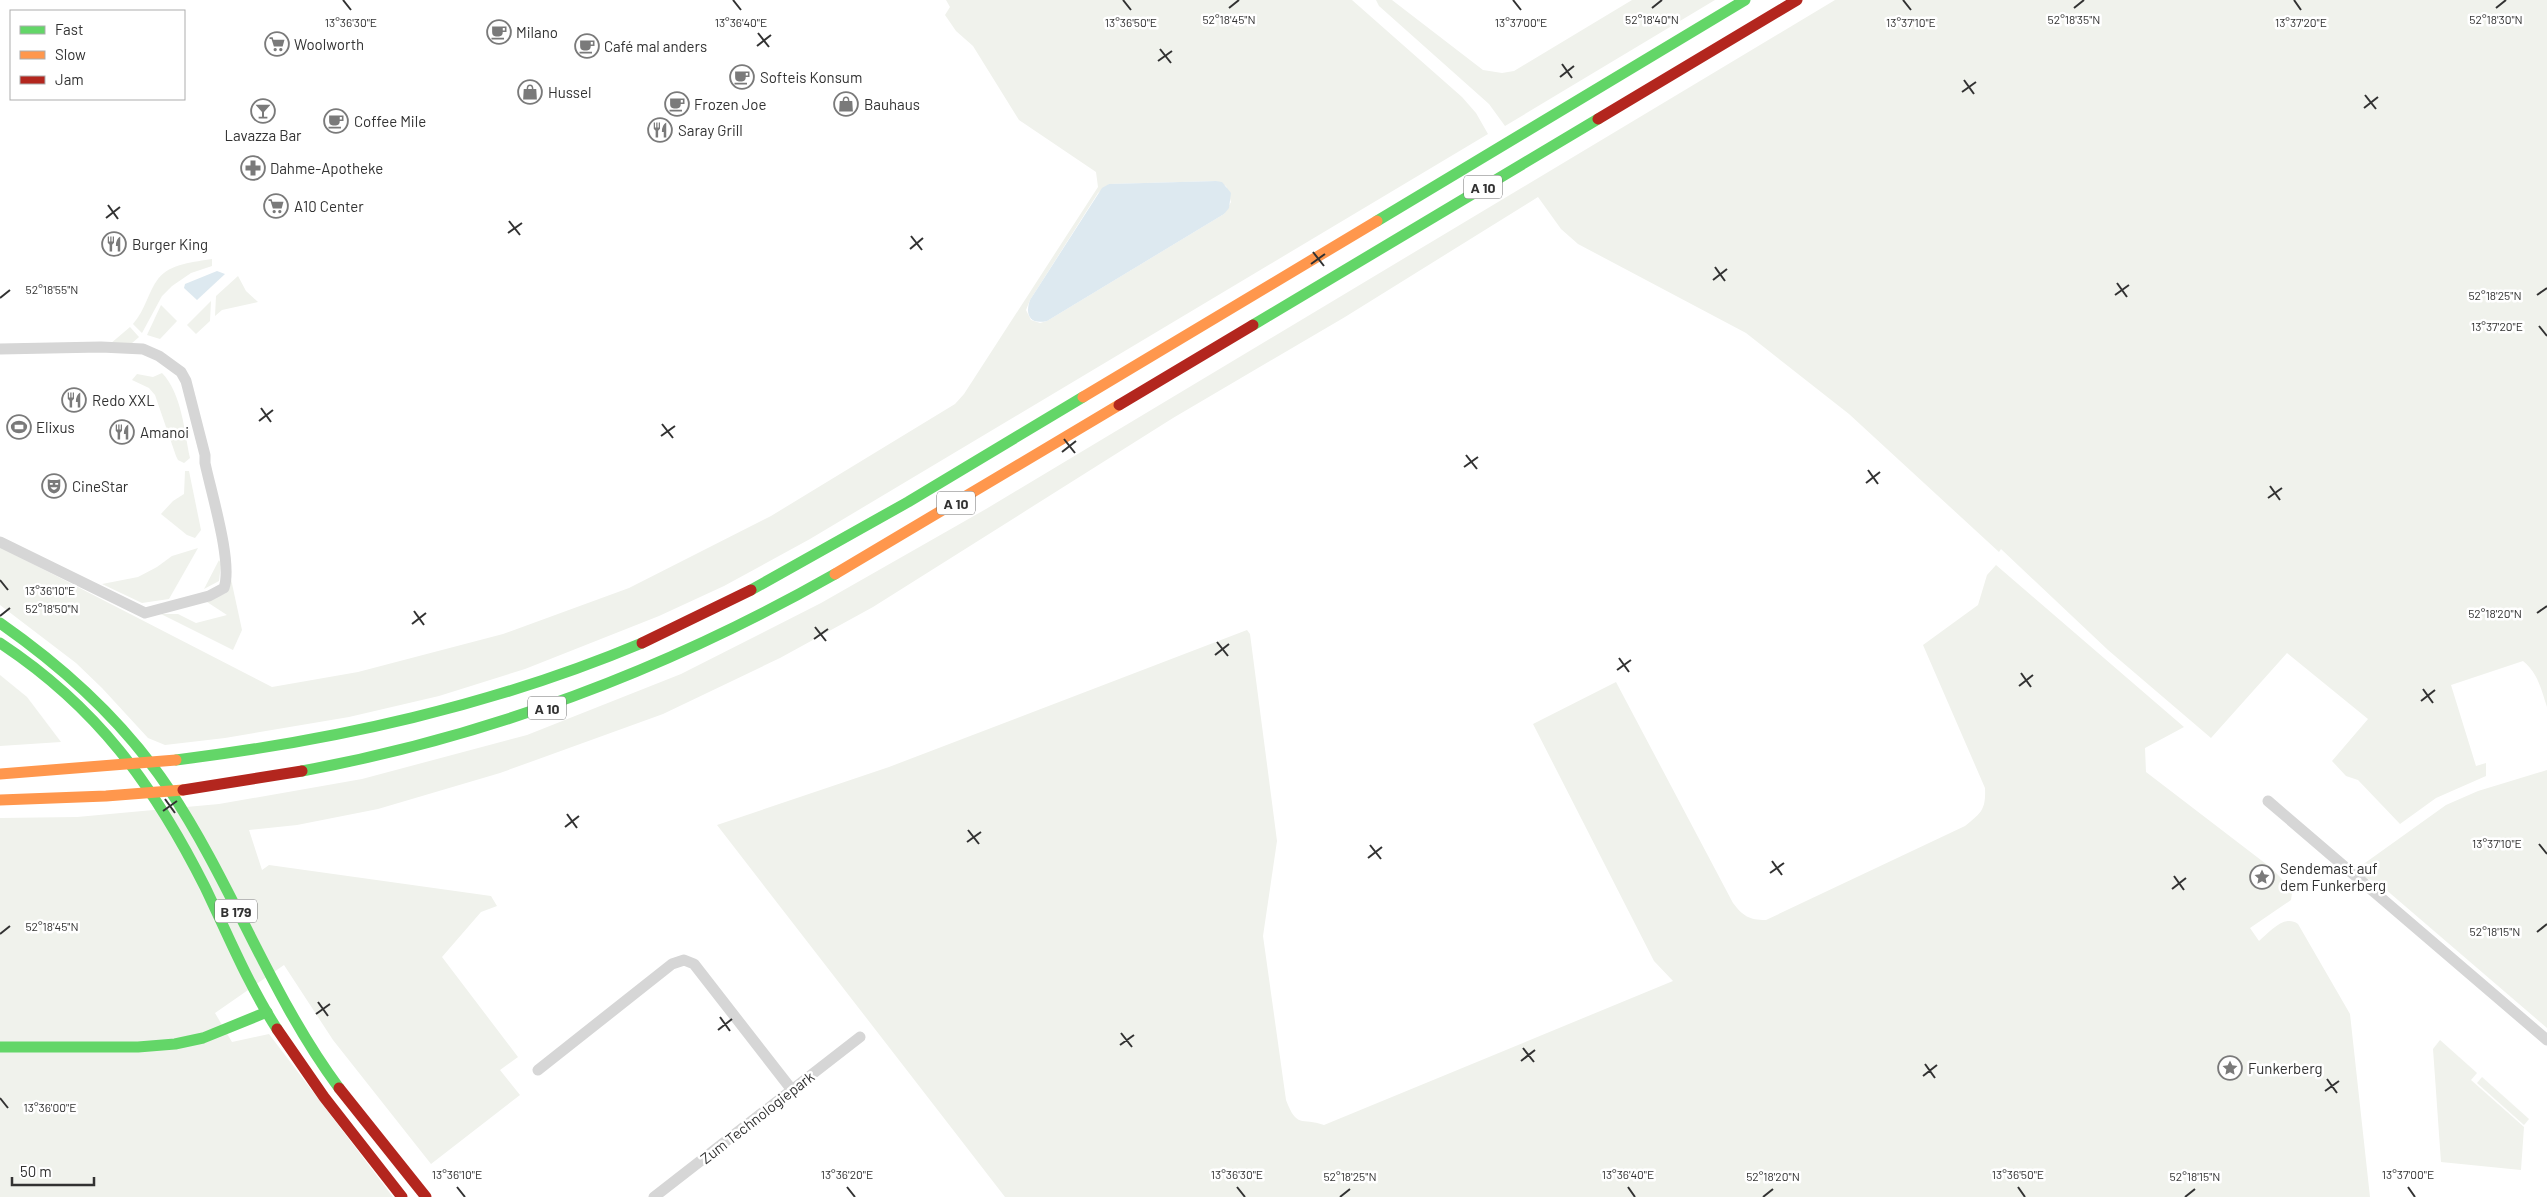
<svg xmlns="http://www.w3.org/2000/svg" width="2547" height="1197" font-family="Barlow,sans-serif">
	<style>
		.green { fill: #f0f2ec; fill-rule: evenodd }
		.water { fill: #dde9f0 }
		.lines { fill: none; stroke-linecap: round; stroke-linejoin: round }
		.street { stroke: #d6d6d6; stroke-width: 11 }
		.fast { stroke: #63d668; stroke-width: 11 }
		.slow { stroke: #ff974d; stroke-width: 11 }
		.jam { stroke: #b3261e; stroke-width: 11 }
		.ticks { fill: none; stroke: #323232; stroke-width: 2 }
		.labels { text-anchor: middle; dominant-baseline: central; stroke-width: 5; stroke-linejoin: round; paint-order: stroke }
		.shield { fill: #fff; stroke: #707070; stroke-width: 1 }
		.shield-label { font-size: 14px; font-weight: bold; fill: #323232 }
		.poi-label { font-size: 15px; fill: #323232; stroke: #fff; text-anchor: start }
		.street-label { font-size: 15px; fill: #323232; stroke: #fff }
		.ticks-label { font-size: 12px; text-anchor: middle; fill: #323232; stroke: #fff; stroke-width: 5; stroke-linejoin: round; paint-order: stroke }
	</style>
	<rect width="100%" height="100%" fill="#fff"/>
	<!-- green -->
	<g class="green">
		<path d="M946,0H1352L1462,97L1476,113L1488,134L810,539L724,586L659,616L525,669L439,696L349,717L225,738L165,745L148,738L102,688L76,663L0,605V547L272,687L358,672L503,634L629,588L771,516L955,404L964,394L1098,187L1096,172L1019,120L973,46L956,31L945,15L950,7ZM1216,181L1226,186L1231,202L1224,214L1047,321L1040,323L1031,320L1026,310L1030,300L1098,193L1109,184Z"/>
		<polygon points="1376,0 1392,0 1483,70 1502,73 1514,71 1632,0 1715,0 1505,126 1489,104 1379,6"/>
		<path d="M1835,0H2547V707C2541,689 2538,673 2523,661L2451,685L2476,766L2486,763V776L2436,798L2400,824L2358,780L2346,776L2332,761L2368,719L2287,653L2211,738L2108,650L2001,549L1999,552L1849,414L1746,333L1578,244L1561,229L1538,197L1345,317L1173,418L873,607L780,658L663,714L500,773L378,809L297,825L249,830L262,870L269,865L491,896L497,906L481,912L442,957L518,1057L500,1070L520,1095L431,1164L333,1040L284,965L215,1013L232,1042L269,1034L393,1197H0V818L77,817L219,804L362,779L527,735L681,674L821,603L986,509Z"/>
		<path d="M212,259V266L191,273L172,286L162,296L142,333L133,324C146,309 148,292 158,279C170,263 195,262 212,259Z"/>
		<polygon points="238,276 246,291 258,302 222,310 215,316 216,296"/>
		<polygon points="211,301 210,321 196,334 187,325"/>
		<polygon points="161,305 177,321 160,339 147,335"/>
		<polygon points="130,327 139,337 131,344 110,344"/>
		<path d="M162,373C182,394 184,430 190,458L184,463L178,460L176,456L155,395L149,388L132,380L137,374L153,377Z"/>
		<polygon points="185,471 189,471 201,530 195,538 187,535 161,514 173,501 184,494"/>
		<polygon points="198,548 169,599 142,603 102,584 138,577 157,567 172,556"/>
		<polygon points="219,560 221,564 219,581 204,589"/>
		<path d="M1996,565L2184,727L2145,748L2146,772L2270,867L2289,886L2292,893L2291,900L2250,928L2259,941C2270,932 2284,914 2298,924L2350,1014L2370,1197H1005L717,825L889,767L1247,630L1250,634L1277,841L1263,936L1286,1100C1297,1129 1301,1117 1324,1125L1673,981L1654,961L1533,724L1616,682L1733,903C1743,916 1749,920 1766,920L1965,826C1981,813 1986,810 1985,788L1923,645L1978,605L1987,575Z"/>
		<polygon points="231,579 242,630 233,650 161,614 178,614 196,623 227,615 207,602 226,593"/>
		<polygon points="0,675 27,697 61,742 0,746"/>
		<polygon points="2547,770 2547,1028 2377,882 2359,876 2358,868 2446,805 2478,791"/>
		<polygon points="2440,1040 2477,1073 2471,1080 2524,1127 2521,1170 2441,1162 2433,1049"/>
		<polygon points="2482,1077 2529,1119 2524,1125 2477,1083"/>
	</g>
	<!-- water -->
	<g class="water">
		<path d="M1216,181L1222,182L1231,193L1229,208L1224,214L1047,321C1029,325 1025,314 1030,300L1102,188L1109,184Z"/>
		<polygon points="217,271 225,274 197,300 184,288 185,284"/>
	</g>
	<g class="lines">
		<!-- street -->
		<g class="street">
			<path d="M0,349L101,347L143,349L159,356L181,372L186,381L205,455V463C211,492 233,563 224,588L209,596L145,613L0,542"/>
			<polyline points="2268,801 2547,1040"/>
			<polyline points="538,1070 672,964 684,960 694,964 792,1090"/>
			<polyline points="654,1197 860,1037"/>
		</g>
		<!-- fast -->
		<g class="fast">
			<polyline points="1377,221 1745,0"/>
			<polyline points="1253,325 1598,119"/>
			<polyline points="751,590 908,502 1083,397"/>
			<path d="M0,623C66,669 124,722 169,789C233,885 270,995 339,1088"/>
			<path d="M0,643C97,707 153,784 205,887C228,935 248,984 277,1029"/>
			<path d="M176,760C336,740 492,706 642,643"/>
			<path d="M302,771C491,736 668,669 835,574"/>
			<polyline points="0,1047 138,1047 175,1044 203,1038 267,1012"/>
		</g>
		<!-- slow -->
		<g class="slow">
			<polyline points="1083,397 1377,221"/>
			<polyline points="835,574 1119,405"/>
			<polyline points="0,774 176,760"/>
			<polyline points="0,800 106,796 183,790"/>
		</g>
		<!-- jam -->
		<g class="jam">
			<polyline points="1598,119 1797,0"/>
			<polyline points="1119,405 1253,325"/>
			<polyline points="642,643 751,590"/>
			<polyline points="183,790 302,771"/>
			<polyline points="277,1029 324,1097 402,1197"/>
			<polyline points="339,1088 426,1197"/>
		</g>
	</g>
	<!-- ticks -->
	<path class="ticks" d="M343,0L351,10M733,0L741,10M1123,0L1131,10M1513,0L1521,10M1903,0L1911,10M2294,0L2301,10M1229,8L1239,0M1652,8L1662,0M2074,8L2084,0M2496,8L2506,0M758,33L769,47M757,46L771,35M1160,49L1171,63M1158,61L1172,51M1562,64L1572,78M1560,77L1574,66M1964,80L1974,94M1962,92L1976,82M2365,95L2376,109M2364,108L2378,97M108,205L118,219M106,218L120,207M509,221L520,235M508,233L522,223M911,236L922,250M910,249L923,238M1313,252L1324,266M1311,264L1325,254M1715,267L1725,281M1713,280L1727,269M2117,283L2127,297M2115,295L2129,285M2537,295L2547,288M0,298L10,290M2539,326L2547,336M261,408L271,422M259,421L273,410M662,424L673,438M661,436L675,426M1064,439L1075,453M1062,452L1076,441M1466,455L1477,469M1464,467L1478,457M1868,470L1878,484M1866,483L1880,472M2270,486L2280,500M2268,498L2282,488M0,580L8,590M414,611L424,625M2537,613L2547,606M0,616L10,608M412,624L426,613M815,627L826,641M814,639L828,629M1217,642L1228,656M1215,655L1229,644M1619,658L1629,672M1617,670L1631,660M2021,673L2031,687M2019,686L2033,675M2423,689L2433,703M2421,701L2435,690M165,799L175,813M163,811L177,801M567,814L577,828M565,827L579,816M968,830L979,844M967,842L981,832M2539,844L2547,854M1370,845L1381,859M1368,858L1382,847M1772,861L1782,875M1770,873L1784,863M2174,876L2184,890M2172,889L2186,878M2537,932L2547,924M0,934L10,926M318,1002L328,1016M316,1014L330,1004M720,1017L730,1031M718,1030L732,1019M1121,1033L1132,1047M1120,1045L1134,1035M1523,1048L1534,1062M1521,1061L1535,1050M1925,1064L1935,1078M1923,1076L1937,1065M2327,1079L2337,1093M2325,1091L2339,1081M0,1098L8,1108M457,1187L465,1197M847,1187L855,1197M1237,1187L1245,1197M1628,1187L1635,1197M2018,1187L2025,1197M2408,1187L2415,1197M1340,1197L1350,1189M1763,1197L1773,1189M2185,1197L2195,1189"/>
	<!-- icons -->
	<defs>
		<g id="cafe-ring" transform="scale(1.25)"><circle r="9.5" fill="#fff" stroke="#7a7a7a" stroke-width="1.5"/><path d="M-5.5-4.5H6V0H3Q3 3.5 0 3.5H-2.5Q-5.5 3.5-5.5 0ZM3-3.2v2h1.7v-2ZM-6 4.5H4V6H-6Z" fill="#7a7a7a"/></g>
		<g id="supermarket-ring" transform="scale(1.25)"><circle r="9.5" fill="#fff" stroke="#7a7a7a" stroke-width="1.5"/><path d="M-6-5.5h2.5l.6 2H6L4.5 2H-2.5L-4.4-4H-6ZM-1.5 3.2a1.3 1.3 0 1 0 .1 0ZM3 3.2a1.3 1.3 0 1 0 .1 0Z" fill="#7a7a7a"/></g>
		<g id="shop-ring" transform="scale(1.25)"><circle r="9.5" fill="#fff" stroke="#7a7a7a" stroke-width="1.5"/><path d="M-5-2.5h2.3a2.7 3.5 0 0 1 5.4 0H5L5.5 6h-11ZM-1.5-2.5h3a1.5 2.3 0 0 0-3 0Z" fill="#7a7a7a"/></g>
		<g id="bar-ring" transform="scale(1.25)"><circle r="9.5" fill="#fff" stroke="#7a7a7a" stroke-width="1.5"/><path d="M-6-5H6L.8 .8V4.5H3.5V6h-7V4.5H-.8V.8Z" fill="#7a7a7a"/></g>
		<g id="restaurant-ring" transform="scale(1.25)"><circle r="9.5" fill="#fff" stroke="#7a7a7a" stroke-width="1.5"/><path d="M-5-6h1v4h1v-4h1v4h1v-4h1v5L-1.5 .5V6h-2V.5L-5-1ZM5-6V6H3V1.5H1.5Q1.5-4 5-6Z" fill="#7a7a7a"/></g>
		<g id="pharmacy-ring" transform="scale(1.25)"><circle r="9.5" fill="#fff" stroke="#7a7a7a" stroke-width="1.5"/><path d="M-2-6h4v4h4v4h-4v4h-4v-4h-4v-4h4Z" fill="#7a7a7a"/></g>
		<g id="stadium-ring" transform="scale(1.25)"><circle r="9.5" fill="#fff" stroke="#7a7a7a" stroke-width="1.5"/><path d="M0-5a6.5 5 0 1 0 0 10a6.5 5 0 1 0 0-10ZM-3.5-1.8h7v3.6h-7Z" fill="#7a7a7a"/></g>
		<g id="theatre-ring" transform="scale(1.25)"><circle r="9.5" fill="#fff" stroke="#7a7a7a" stroke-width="1.5"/><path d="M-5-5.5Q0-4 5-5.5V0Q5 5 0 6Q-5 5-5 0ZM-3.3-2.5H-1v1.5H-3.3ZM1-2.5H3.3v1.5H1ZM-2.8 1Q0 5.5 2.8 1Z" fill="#7a7a7a"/></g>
		<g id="sight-ring" transform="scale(1.25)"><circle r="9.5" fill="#fff" stroke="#7a7a7a" stroke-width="1.5"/><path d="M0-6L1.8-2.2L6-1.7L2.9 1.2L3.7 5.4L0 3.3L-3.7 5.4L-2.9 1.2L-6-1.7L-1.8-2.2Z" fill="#7a7a7a"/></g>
	</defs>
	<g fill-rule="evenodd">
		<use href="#cafe-ring" x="499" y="32"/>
		<use href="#supermarket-ring" x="277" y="44"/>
		<use href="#cafe-ring" x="587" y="46"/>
		<use href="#cafe-ring" x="742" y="77"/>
		<use href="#shop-ring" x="530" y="92"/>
		<use href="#cafe-ring" x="677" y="104"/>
		<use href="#shop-ring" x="846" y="104"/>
		<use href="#bar-ring" x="263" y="111"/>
		<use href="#cafe-ring" x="336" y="121"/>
		<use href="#restaurant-ring" x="660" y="130"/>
		<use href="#pharmacy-ring" x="253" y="168"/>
		<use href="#supermarket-ring" x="276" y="206"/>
		<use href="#restaurant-ring" x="114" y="244"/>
		<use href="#restaurant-ring" x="74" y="400"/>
		<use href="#stadium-ring" x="19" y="427"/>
		<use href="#restaurant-ring" x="122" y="432"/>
		<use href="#theatre-ring" x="54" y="486"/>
		<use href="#sight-ring" x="2262" y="877"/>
		<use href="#sight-ring" x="2230" y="1068"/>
	</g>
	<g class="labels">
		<!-- shield labels -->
		<g class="shield">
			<rect x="1464" y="175.5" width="38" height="23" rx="4"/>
			<rect x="937" y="491.5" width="38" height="23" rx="4"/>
			<rect x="528" y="696.5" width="38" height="23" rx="4"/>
			<rect x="215" y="899.5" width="42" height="23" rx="4"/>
		</g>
		<g class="shield-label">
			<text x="1483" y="187">A 10</text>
			<text x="956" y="503">A 10</text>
			<text x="547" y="708">A 10</text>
			<text x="236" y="911">B 179</text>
		</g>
		<!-- poi labels -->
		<g class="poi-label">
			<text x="516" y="32">Milano</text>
			<text x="294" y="44">Woolworth</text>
			<text x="604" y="46">Café mal anders</text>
			<text x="760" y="77">Softeis Konsum</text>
			<text x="548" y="92">Hussel</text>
			<text x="694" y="104">Frozen Joe</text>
			<text x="864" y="104">Bauhaus</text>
			<text x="354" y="121">Coffee Mile</text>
			<text x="678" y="130">Saray Grill</text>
			<text x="263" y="135" text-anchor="middle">Lavazza Bar</text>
			<text x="270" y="168">Dahme-Apotheke</text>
			<text x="294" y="206">A10 Center</text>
			<text x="132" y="244">Burger King</text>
			<text x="92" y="400">Redo XXL</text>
			<text x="36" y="427">Elixus</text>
			<text x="140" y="432">Amanoi</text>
			<text x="72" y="486">CineStar</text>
			<text x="2280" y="868">Sendemast auf<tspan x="2280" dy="17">dem Funkerberg</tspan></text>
			<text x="2248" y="1068">Funkerberg</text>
		</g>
		<!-- street labels -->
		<g class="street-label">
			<text transform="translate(757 1117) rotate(-38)">Zum Technologiepark</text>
		</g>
	</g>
	<g class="ticks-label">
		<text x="1229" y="24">52°18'45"N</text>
		<text x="1652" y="24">52°18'40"N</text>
		<text x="2074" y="24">52°18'35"N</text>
		<text x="2496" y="24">52°18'30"N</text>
		<text x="351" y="27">13°36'30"E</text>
		<text x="741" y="27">13°36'40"E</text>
		<text x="1131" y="27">13°36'50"E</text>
		<text x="1521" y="27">13°37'00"E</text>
		<text x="1911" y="27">13°37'10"E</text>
		<text x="2301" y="27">13°37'20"E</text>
		<text x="52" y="294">52°18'55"N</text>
		<text x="2495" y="300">52°18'25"N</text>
		<text x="2497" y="331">13°37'20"E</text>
		<text x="50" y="595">13°36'10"E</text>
		<text x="52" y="613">52°18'50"N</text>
		<text x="2495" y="618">52°18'20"N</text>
		<text x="2497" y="848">13°37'10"E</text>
		<text x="52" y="931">52°18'45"N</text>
		<text x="2495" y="936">52°18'15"N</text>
		<text x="50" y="1112">13°36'00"E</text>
		<text x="457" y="1179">13°36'10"E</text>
		<text x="847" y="1179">13°36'20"E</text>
		<text x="1237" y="1179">13°36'30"E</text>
		<text x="1628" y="1179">13°36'40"E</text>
		<text x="2018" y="1179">13°36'50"E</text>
		<text x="2408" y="1179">13°37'00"E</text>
		<text x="1350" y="1181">52°18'25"N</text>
		<text x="1773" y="1181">52°18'20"N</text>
		<text x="2195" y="1181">52°18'15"N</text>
	</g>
	<!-- legend -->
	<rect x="10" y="10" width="175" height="90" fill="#ffffff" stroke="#adadad"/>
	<rect x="20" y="26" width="25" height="8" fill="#63d668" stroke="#adadad"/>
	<text x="55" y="35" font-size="15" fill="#323232">Fast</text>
	<rect x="20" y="51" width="25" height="8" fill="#ff974d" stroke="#adadad"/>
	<text x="55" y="60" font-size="15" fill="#323232">Slow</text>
	<rect x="20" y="76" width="25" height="8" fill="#b3261e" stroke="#adadad"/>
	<text x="55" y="85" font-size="15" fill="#323232">Jam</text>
	<!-- scale -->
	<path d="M12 1177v8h82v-8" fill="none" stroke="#323232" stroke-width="2.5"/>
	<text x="20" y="1177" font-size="15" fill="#323232" stroke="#ffffff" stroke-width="4" paint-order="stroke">50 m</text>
</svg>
